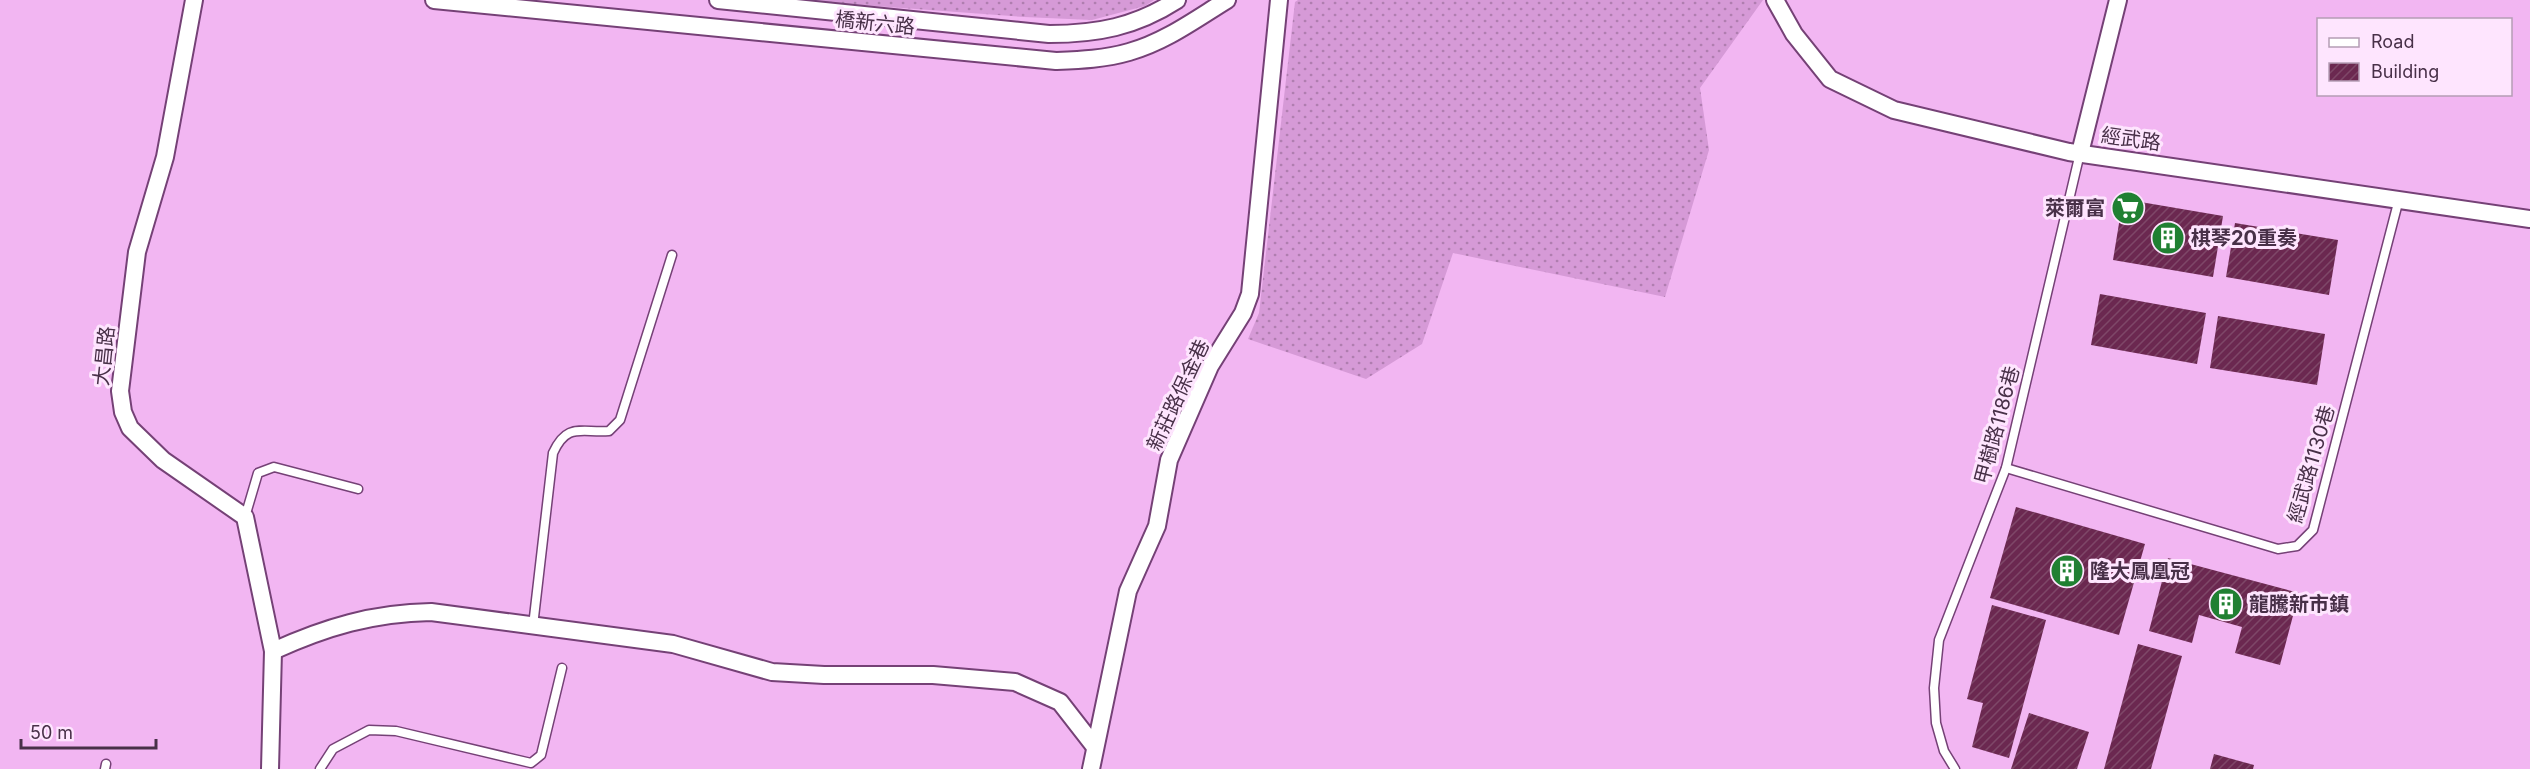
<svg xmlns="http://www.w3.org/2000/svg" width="2530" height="769" font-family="Inter,'Noto Sans TC',sans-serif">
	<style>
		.grass { fill: url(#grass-dots) }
		.building { fill: url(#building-hatch) }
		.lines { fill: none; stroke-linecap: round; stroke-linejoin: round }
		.lane-casing { stroke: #754176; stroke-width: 11 }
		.street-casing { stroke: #754176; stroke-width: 20 }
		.lane { stroke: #fff; stroke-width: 8 }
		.street { stroke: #fff; stroke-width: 16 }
		.labels { text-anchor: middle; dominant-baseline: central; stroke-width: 6; stroke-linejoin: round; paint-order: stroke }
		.street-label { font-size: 20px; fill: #483048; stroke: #fee5fe }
		.poi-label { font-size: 20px; font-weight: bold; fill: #483048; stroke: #fee5fe; text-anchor: start }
	</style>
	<defs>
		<pattern id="grass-dots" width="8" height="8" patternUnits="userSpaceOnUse" patternTransform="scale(1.5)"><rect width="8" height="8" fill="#d69ad7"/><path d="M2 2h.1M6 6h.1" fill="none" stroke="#b07eb0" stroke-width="1.8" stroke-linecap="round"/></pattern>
		<pattern id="building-hatch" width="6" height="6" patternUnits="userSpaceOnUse" patternTransform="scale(1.5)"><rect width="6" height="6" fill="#6b2850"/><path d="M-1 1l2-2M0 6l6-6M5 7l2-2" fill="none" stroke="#7e4768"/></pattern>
	</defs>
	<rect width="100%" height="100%" fill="#f2b6f2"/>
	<!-- grass -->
	<g class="grass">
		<polygon points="793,0 1154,0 1145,6 1092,20 1024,17"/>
		<polygon points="1298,0 1763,0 1700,88 1709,150 1665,297 1453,253 1422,344 1366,379 1248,339 1259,313 1295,2"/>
	</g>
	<!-- building -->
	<g class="building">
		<polygon points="2123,199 2223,216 2213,277 2113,260"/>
		<polygon points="2235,223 2338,240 2329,295 2226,277"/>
		<polygon points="2100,294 2206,313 2197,364 2091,345"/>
		<polygon points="2218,316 2325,334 2317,385 2210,368"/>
		<polygon points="2016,507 2145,544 2119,635 1990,598"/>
		<polygon points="2168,558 2299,593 2280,665 2235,653 2242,627 2199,615 2192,643 2149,631"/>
		<polygon points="1992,605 2046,620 2009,758 1972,747 1983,703 1967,699"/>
		<polygon points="2138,644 2182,656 2151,769 2104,769"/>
		<polygon points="2029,713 2089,732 2077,769 2011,769"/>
		<polygon points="2214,754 2254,765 2253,769 2210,769"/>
	</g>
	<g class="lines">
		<!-- lane casing -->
		<g class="lane-casing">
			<g id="lane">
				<polyline points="2006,468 2278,549 2297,546 2313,530 2399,199"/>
				<polyline points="245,517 258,473 274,467 358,489"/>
				<path d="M533,626L553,453C567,422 581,433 609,431L620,420L672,255"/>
				<polyline points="105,769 106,764"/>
				<polyline points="320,769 333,749 369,730 396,731 531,763 541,755 562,668"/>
				<polyline points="1955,769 1944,751 1936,723 1934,688 1939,640 2006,468 2080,153"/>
			</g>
		</g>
		<!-- street casing -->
		<g class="street-casing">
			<g id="street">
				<polyline points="194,0 165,157 137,252 120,391 123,412 130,428 163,460 245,517 273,651 270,769"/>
				<path d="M434,0L1056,61C1080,60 1105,59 1129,52C1165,42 1196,19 1227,0"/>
				<path d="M718,0L1049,34C1097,34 1135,27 1177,0"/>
				<polyline points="1775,0 1794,34 1830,79 1894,110 2069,152 2530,219"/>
				<polyline points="2080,153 2118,0"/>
				<path d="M273,651C326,627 373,613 431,612L673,644L772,672L824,675H933L1015,682L1060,702L1095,747"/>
				<polyline points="1091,769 1128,591 1157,526 1169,460 1210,366 1243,313 1250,294 1279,0"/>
			</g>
		</g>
		<!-- lane -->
		<use href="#lane" class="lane"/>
		<!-- street -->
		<use href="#street" class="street"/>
	</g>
	<!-- icons -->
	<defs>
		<g id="supermarket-disc" transform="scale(1.725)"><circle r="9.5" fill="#208032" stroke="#fee5fe"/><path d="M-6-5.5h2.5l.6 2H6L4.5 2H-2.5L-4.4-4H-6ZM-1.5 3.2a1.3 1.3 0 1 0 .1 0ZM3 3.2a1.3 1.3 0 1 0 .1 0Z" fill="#fff"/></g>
		<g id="building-disc" transform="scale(1.725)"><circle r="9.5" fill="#208032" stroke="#fee5fe"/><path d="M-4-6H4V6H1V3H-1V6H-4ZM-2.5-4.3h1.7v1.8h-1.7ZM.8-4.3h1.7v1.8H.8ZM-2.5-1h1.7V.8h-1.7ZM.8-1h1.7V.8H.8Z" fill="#fff"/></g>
	</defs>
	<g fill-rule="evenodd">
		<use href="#supermarket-disc" x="2128" y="208"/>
		<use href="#building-disc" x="2168" y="238"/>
		<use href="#building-disc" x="2067" y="571"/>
		<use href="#building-disc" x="2226" y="604"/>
	</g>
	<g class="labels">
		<!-- street labels -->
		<g class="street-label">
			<text transform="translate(875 23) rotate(6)">橋新六路</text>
			<text transform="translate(2131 139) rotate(8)">經武路</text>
			<text transform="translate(104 356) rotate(-84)">大昌路</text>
			<text transform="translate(1178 395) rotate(-65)">新莊路保金巷</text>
			<text transform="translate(1997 425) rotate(-75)">甲樹路1186巷</text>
			<text transform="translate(2311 464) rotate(-74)">經武路1130巷</text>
		</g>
		<!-- poi labels -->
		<g class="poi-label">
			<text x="2105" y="208" text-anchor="end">萊爾富</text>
			<text x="2191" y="238">棋琴20重奏</text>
			<text x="2090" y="571">隆大鳳凰冠</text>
			<text x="2249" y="604">龍騰新市鎮</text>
		</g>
	</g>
	<!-- legend -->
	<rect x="2317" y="18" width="195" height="78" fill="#fee5fe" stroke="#b59db5" stroke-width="1.5"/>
	<rect x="2329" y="38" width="30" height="9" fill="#ffffff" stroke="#b59db5" stroke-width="1.5"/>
	<text x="2371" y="48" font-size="18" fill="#483048">Road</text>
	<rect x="2329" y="63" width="30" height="18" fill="url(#building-hatch)" stroke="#b59db5" stroke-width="1.5"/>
	<text x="2371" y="78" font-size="18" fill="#483048">Building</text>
	<!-- scale -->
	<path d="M21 739v9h135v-9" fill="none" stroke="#483048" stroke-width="3"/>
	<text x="30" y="739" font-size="18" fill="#483048" stroke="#fee5fe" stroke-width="4.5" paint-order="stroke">50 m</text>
</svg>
